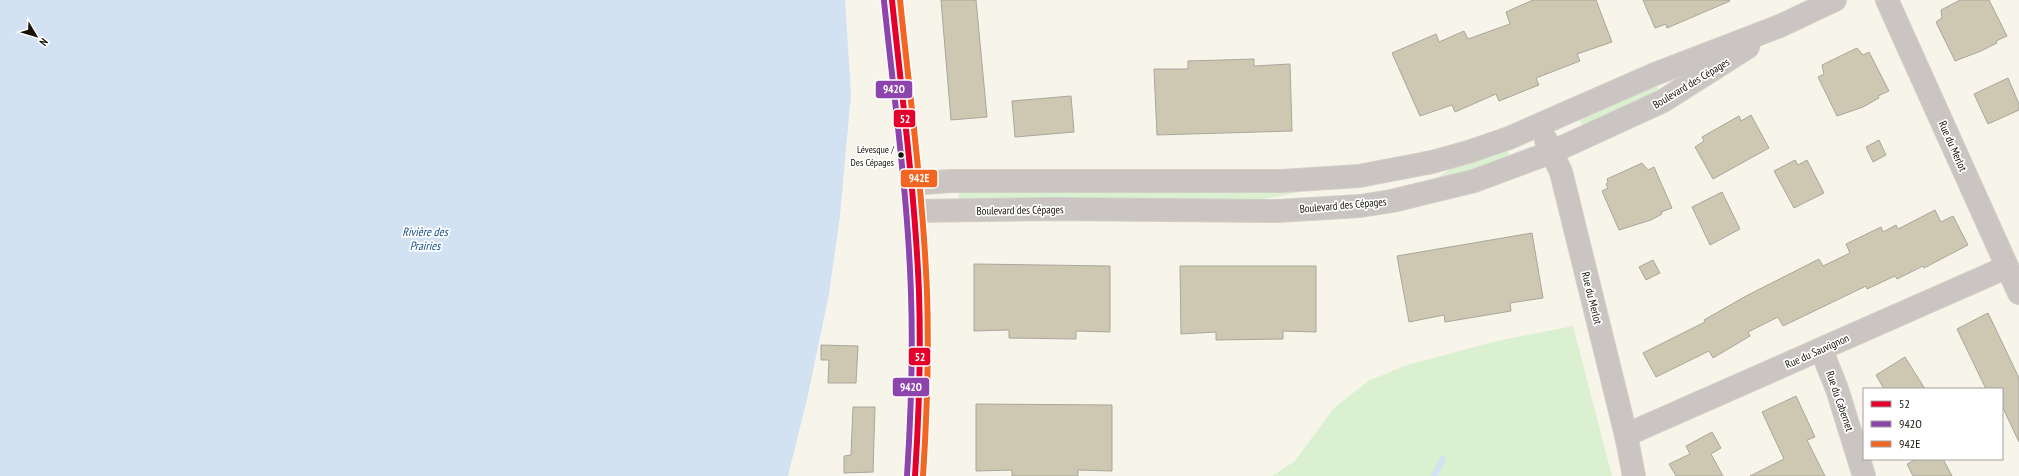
<svg xmlns="http://www.w3.org/2000/svg" width="2019" height="476" font-family="'PT Sans Narrow',sans-serif">
	<style>
		.green { fill: #daf0d1 }
		.water { fill: #d3e2f2 }
		.lines { fill: none; stroke-linecap: round; stroke-linejoin: round }
		.stream { stroke: #d3e2f2; stroke-width: 6 }
		.building { fill: #cec7b2; stroke: #a9a69c }
		.street-casing { stroke: #d2cfc7; stroke-width: 24 }
		.secondary-casing { stroke: #d2cfc7; stroke-width: 24 }
		.street { stroke: #cac4c2; stroke-width: 22 }
		.secondary { stroke: #c1bab8; stroke-width: 22 }
		.bus-1-casing { stroke: #fff; stroke-width: 9 }
		.bus-2-casing { stroke: #fff; stroke-width: 9 }
		.bus-3-casing { stroke: #fff; stroke-width: 9 }
		.bus-1 { stroke: #e4002b; stroke-width: 6 }
		.bus-2 { stroke: #8e44ad; stroke-width: 6 }
		.bus-3 { stroke: #f26522; stroke-width: 6 }
		.bus-dot { fill: #161207; stroke: #fff; stroke-width: 1.5 }
		.labels { text-anchor: middle; dominant-baseline: central; stroke-width: 3.5; stroke-linejoin: round; paint-order: stroke }
		.bus-label { font-size: 10px; fill: #161207; stroke: #fff; text-anchor: end }
		.street-label { font-size: 11px; fill: #161207; stroke: #fff }
		.water-label { font-size: 12px; font-style: italic; fill: #18508b; stroke: #fff }
		.line-badge { stroke: #fff; stroke-width: 1.5 }
		.badge-label { font-size: 11px; text-anchor: middle; font-weight: bold; fill: #fff }
	</style>
	<rect width="100%" height="100%" fill="#f7f4ea"/>
	<!-- green -->
	<g class="green">
		<polygon points="1655,82 1661,95 1584,129 1578,116"/>
		<polygon points="1507,147 1510,160 1472,173 1435,179 1454,167 1481,156"/>
		<polygon points="959,187 1300,189 1300,192 1255,201 959,201"/>
		<polygon points="1573,326 1612,476 1272,476 1295,461 1333,409 1368,381 1407,365 1497,341"/>
	</g>
	<!-- water -->
	<polygon class="water" points="0,0 845,0 851,94 840,216 829,294 808,395 788,476 0,476"/>
	<g class="lines">
		<!-- stream -->
		<polyline class="stream" points="1434,476 1443,459"/>
	</g>
	<!-- building -->
	<g class="building">
		<polygon points="941,0 976,0 987,117 951,120"/>
		<polygon points="1533,0 1596,0 1612,42 1577,54 1580,61 1536,78 1539,85 1499,101 1496,94 1455,112 1452,105 1420,116 1392,53 1436,34 1439,42 1464,31 1468,39 1510,24 1506,12"/>
		<polygon points="1643,0 1729,0 1730,1 1667,28 1666,24 1655,28"/>
		<polygon points="1960,0 1989,0 2007,36 1996,41 1997,43 1981,51 1955,61 1936,22 1942,18 1941,10"/>
		<polygon points="1857,48 1863,55 1869,52 1889,91 1878,96 1879,98 1863,107 1837,116 1818,77 1824,74 1822,65"/>
		<polygon points="1254,59 1254,66 1290,64 1292,131 1157,135 1154,69 1188,69 1188,61"/>
		<polygon points="2008,78 2019,104 2019,110 1988,124 1974,94"/>
		<polygon points="1071,96 1074,132 1015,137 1012,101"/>
		<polygon points="1751,115 1769,148 1713,179 1695,147 1704,141 1702,137 1739,116 1741,121"/>
		<polygon points="1879,140 1886,155 1873,162 1866,147"/>
		<polygon points="1795,160 1798,165 1807,160 1824,193 1794,208 1774,171"/>
		<polygon points="1642,163 1648,170 1654,167 1672,208 1661,212 1662,214 1651,220 1619,230 1602,191 1608,188 1606,184 1608,182 1607,179"/>
		<polygon points="1722,192 1740,229 1710,245 1692,207"/>
		<polygon points="1935,210 1941,222 1953,216 1968,245 1924,268 1923,266 1897,279 1895,276 1867,289 1866,286 1783,326 1778,317 1748,332 1750,336 1713,358 1709,351 1656,377 1643,353 1705,322 1704,320 1746,296 1819,259 1823,266 1850,253 1846,244 1881,227 1883,232 1896,225 1898,229"/>
		<polygon points="1532,233 1543,298 1510,303 1511,311 1445,322 1444,315 1409,322 1397,256"/>
		<polygon points="1653,260 1660,273 1646,280 1639,267"/>
		<polygon points="974,264 1110,266 1110,332 1076,331 1076,339 1009,338 1009,330 974,331"/>
		<polygon points="1180,266 1316,266 1316,332 1283,331 1283,339 1216,340 1216,332 1181,334"/>
		<polygon points="1988,313 2019,378 2019,442 2002,406 2002,389 1986,389 1957,329"/>
		<polygon points="821,345 858,346 856,383 828,383 829,360 821,360"/>
		<polygon points="1905,357 1925,389 1884,389 1876,375"/>
		<polygon points="1796,396 1815,437 1807,440 1825,476 1750,476 1784,459 1762,412"/>
		<polygon points="976,404 1112,405 1112,471 1078,470 1078,476 1012,476 1012,470 976,471"/>
		<polygon points="853,407 875,407 873,472 844,473 844,456 851,455"/>
		<polygon points="1712,432 1721,448 1711,454 1723,476 1676,476 1669,464 1690,454 1686,446"/>
		<polygon points="1917,459 1943,459 1952,476 1913,476 1907,464"/>
	</g>
	<g class="lines">
		<!-- street casing -->
		<g class="street-casing">
			<g id="street">
				<polyline points="1887,0 2019,293"/>
				<polyline points="1546,140 1561,172 1626,435 1634,476"/>
				<polyline points="911,184 950,181 1281,181 1359,176 1432,162 1468,152 1509,138 1655,74 1780,26 1835,0"/>
				<polyline points="914,211 1053,209 1277,211 1360,206 1392,201 1474,181 1552,152 1663,101 1748,47"/>
				<polyline points="1821,349 1837,389 1864,476"/>
				<polyline points="1626,435 2007,267"/>
			</g>
		</g>
		<!-- secondary casing -->
		<g class="secondary-casing">
			<path id="secondary" d="M892,0C902,97 915,194 919,292C921,353 919,415 915,476"/>
		</g>
		<!-- street -->
		<use href="#street" class="street"/>
		<!-- secondary -->
		<use href="#secondary" class="secondary"/>
		<!-- bus-1 casing -->
		<g class="bus-1-casing">
			<path id="bus-1" d="M892,0C902,97 915,194 919,292C921,353 919,415 915,476"/>
		</g>
		<!-- bus-2 casing -->
		<g class="bus-2-casing">
			<path id="bus-2" d="M884,1C894,98 908,196 911,294C913,354 911,415 907,476"/>
		</g>
		<!-- bus-3 casing -->
		<g class="bus-3-casing">
			<path id="bus-3" d="M900,0C910,97 923,194 927,292C929,353 927,415 923,476"/>
		</g>
		<!-- bus-1 -->
		<use href="#bus-1" class="bus-1"/>
		<!-- bus-2 -->
		<use href="#bus-2" class="bus-2"/>
		<!-- bus-3 -->
		<use href="#bus-3" class="bus-3"/>
	</g>
	<!-- markers -->
	<circle class="bus-dot" cx="901" cy="155" r="3.5"/>
	<g class="labels">
		<!-- bus labels -->
		<g class="bus-label">
			<text x="894" y="149">Lévesque /<tspan x="894" dy="13">Des Cépages</tspan></text>
		</g>
		<!-- street labels -->
		<g class="street-label">
			<text transform="translate(1691 83) rotate(-31)">Boulevard des Cépages</text>
			<text transform="translate(1953 146) rotate(66)">Rue du Merlot</text>
			<text transform="translate(1343 205) rotate(-5)">Boulevard des Cépages</text>
			<text transform="translate(1020 210) rotate(-1)">Boulevard des Cépages</text>
			<text transform="translate(1592 298) rotate(76)">Rue du Merlot</text>
			<text transform="translate(1817 351) rotate(-24)">Rue du Sauvignon</text>
			<text transform="translate(1840 401) rotate(71)">Rue du Cabernet</text>
		</g>
		<!-- water labels -->
		<g class="water-label">
			<text x="425" y="231">Rivière des<tspan x="425" dy="14">Prairies</tspan></text>
		</g>
	</g>
	<g class="line-badge">
		<rect x="875" y="80" width="38" height="19" rx="4" fill="#8e44ad"/>
		<rect x="893" y="109" width="23" height="19" rx="4" fill="#e4002b"/>
		<rect x="900" y="169" width="38" height="19" rx="4" fill="#f26522"/>
		<rect x="908" y="347" width="23" height="19" rx="4" fill="#e4002b"/>
		<rect x="892" y="377" width="38" height="20" rx="4" fill="#8e44ad"/>
	</g>
	<g class="badge-label">
		<text x="894" y="93">942O</text>
		<text x="905" y="123">52</text>
		<text x="919" y="182">942E</text>
		<text x="920" y="361">52</text>
		<text x="911" y="391">942O</text>
	</g>
	<!-- legend -->
	<rect x="1863" y="388" width="140" height="72" fill="#ffffff" stroke="#a2a09c"/>
	<rect x="1871" y="401" width="20" height="6" fill="#e4002b" stroke="#a2a09c"/>
	<text x="1899" y="408" font-size="12" fill="#161207">52</text>
	<rect x="1871" y="421" width="20" height="6" fill="#8e44ad" stroke="#a2a09c"/>
	<text x="1899" y="428" font-size="12" fill="#161207">942O</text>
	<rect x="1871" y="441" width="20" height="6" fill="#f26522" stroke="#a2a09c"/>
	<text x="1899" y="448" font-size="12" fill="#161207">942E</text>
	<!-- north arrow -->
	<g transform="translate(36 36) rotate(128)" stroke="#ffffff" stroke-width="3" paint-order="stroke">
	<path d="M0-3L7 15L0 10L-7 15Z" fill="#161207"/>
	<text y="-6" font-size="11" font-weight="bold" text-anchor="middle" fill="#161207">N</text>
	</g>
</svg>
